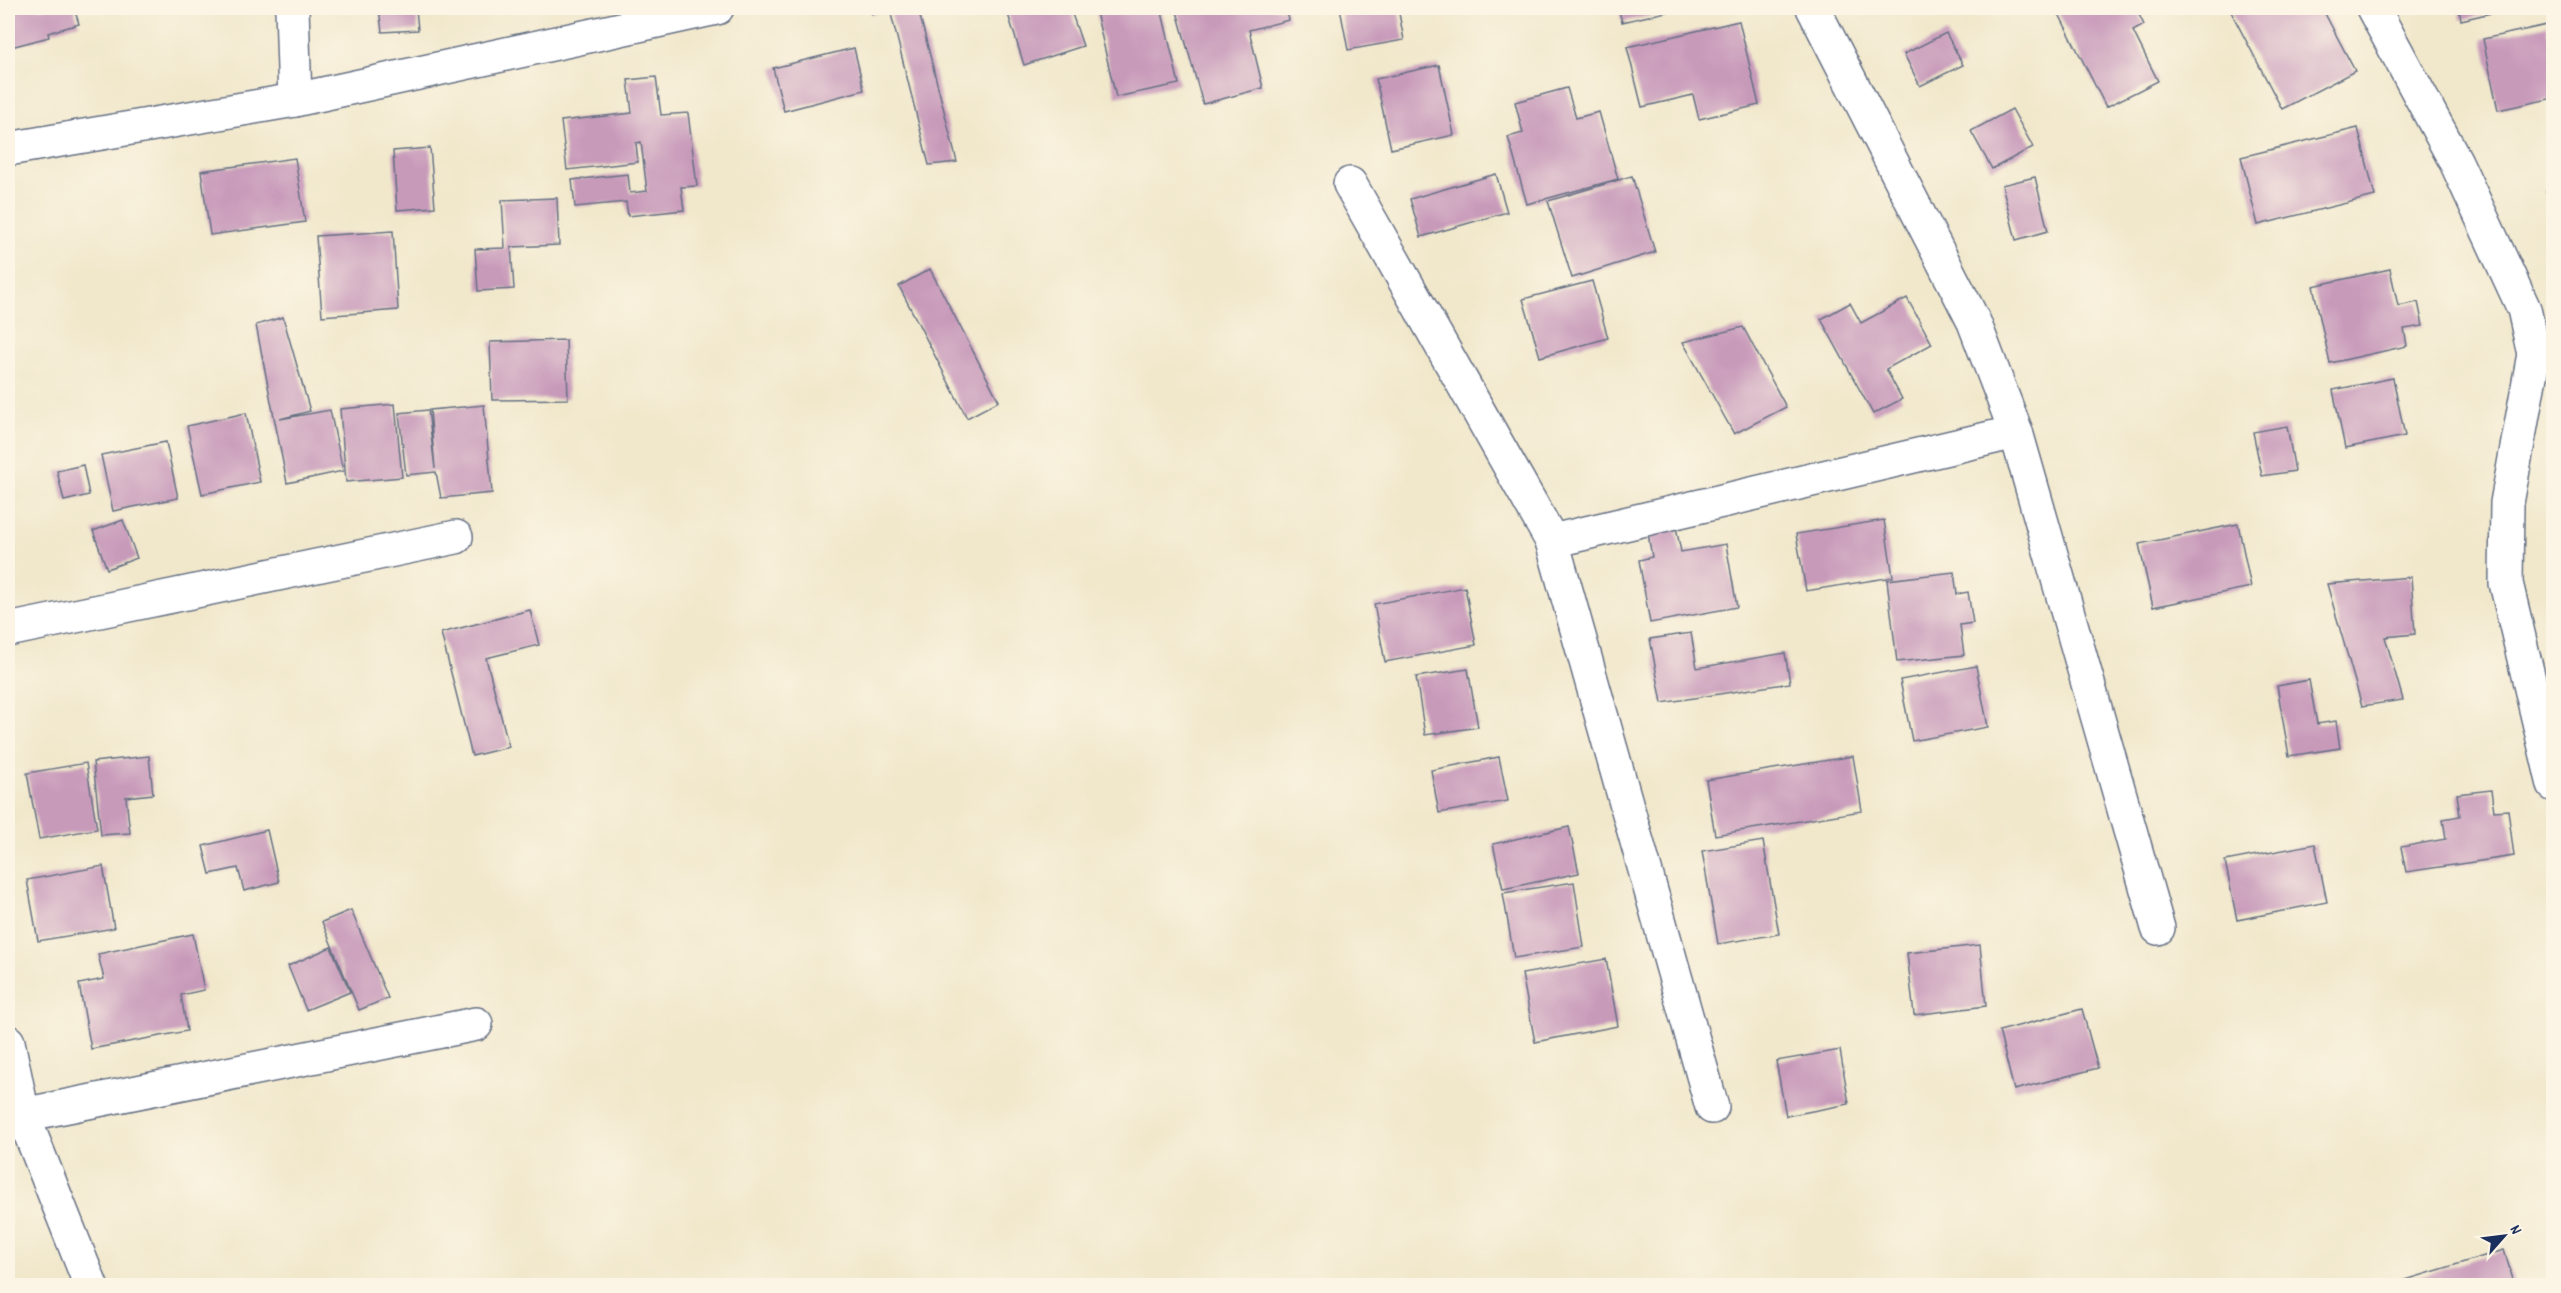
<svg xmlns="http://www.w3.org/2000/svg" width="2561" height="1293" font-family="Dekko,sans-serif">
	<style>
		.building { fill: #c79aba }
		.lines { fill: none; stroke-linecap: round; stroke-linejoin: round }
		.street-casing { stroke: #667084; stroke-width: 36 }
		.street { stroke: #fff; stroke-width: 33 }
	</style>
	<rect width="100%" height="100%" fill="#fcf5e5"/>
	<filter id="ink" filterUnits="userSpaceOnUse"><feTurbulence type="fractalNoise" baseFrequency=".0167" numOctaves="2"/><feDisplacementMap in="SourceGraphic" scale="12" xChannelSelector="R" yChannelSelector="G"/><feConvolveMatrix kernelMatrix="1 2 1 2 8 2 1 2 1" color-interpolation-filters="sRGB"/></filter>
	<filter id="wash" filterUnits="userSpaceOnUse"><feTurbulence type="fractalNoise" baseFrequency=".008" numOctaves="4" result="noise"/><feDisplacementMap in="SourceGraphic" scale="24" xChannelSelector="R" yChannelSelector="G"/><feGaussianBlur stdDeviation="1.35" result="paint"/><feColorMatrix in="noise" values="0 0 0 0 0 0 0 0 0 0 0 0 0 0 0 0 0 1.4 0 .05"/><feComposite in="paint" operator="in"/></filter>
	<g filter="url(#wash)">
		<rect width="100%" height="100%" fill="#f1e8cc"/>
		<g id="blocks">
			<!-- building -->
			<g class="building">
				<polygon points="8,8 74,8 79,24 48,33 49,37 11,47 8,36"/>
				<polygon points="379,8 416,8 418,30 382,32"/>
				<polygon points="871,8 918,8 957,162 929,165 890,10 872,14"/>
				<polygon points="1018,8 1070,8 1083,46 1024,65 1007,11"/>
				<polygon points="1095,8 1161,8 1179,84 1116,97"/>
				<polygon points="1176,8 1286,8 1289,20 1249,30 1263,88 1203,104"/>
				<polygon points="1340,8 1398,8 1404,40 1348,50"/>
				<polygon points="1618,8 1675,8 1675,10 1622,22"/>
				<polygon points="2056,8 2136,8 2144,25 2133,31 2158,81 2106,107"/>
				<polygon points="2229,8 2322,8 2355,71 2282,109"/>
				<polygon points="2459,8 2512,8 2461,20"/>
				<polygon points="1739,21 1759,105 1699,119 1693,95 1642,107 1627,47"/>
				<polygon points="2547,25 2551,42 2554,42 2554,98 2498,110 2483,39"/>
				<polygon points="1946,33 1963,65 1920,86 1904,54"/>
				<polygon points="854,48 864,90 784,111 773,68"/>
				<polygon points="1439,65 1454,135 1391,149 1376,79"/>
				<polygon points="656,77 661,115 688,113 697,186 681,187 684,210 628,216 626,202 575,207 572,180 628,174 630,193 647,191 641,142 636,143 638,162 567,170 561,121 632,113 628,80"/>
				<polygon points="1567,88 1576,118 1599,112 1618,179 1527,204 1508,137 1523,133 1515,102"/>
				<polygon points="2012,109 2033,147 1992,169 1971,131"/>
				<polygon points="2358,128 2375,196 2258,225 2241,157"/>
				<polygon points="430,148 435,207 397,210 393,151"/>
				<polygon points="295,158 305,222 210,235 201,171"/>
				<polygon points="1496,174 1507,212 1421,237 1410,199"/>
				<polygon points="1632,176 1655,252 1572,278 1548,201"/>
				<polygon points="2035,177 2048,231 2016,240 2002,185"/>
				<polygon points="2554,189 2554,224 2552,224 2546,191"/>
				<polygon points="557,198 559,245 511,247 514,289 478,291 475,249 505,248 502,200"/>
				<polygon points="393,231 398,310 322,316 316,236"/>
				<polygon points="930,269 999,401 967,418 899,286"/>
				<polygon points="2390,269 2398,306 2418,302 2423,326 2404,329 2407,346 2330,363 2313,286"/>
				<polygon points="1592,281 1608,338 1540,357 1523,299"/>
				<polygon points="1907,298 1932,344 1886,369 1902,399 1873,414 1821,319 1850,303 1861,323"/>
				<polygon points="283,317 310,411 280,419 330,410 343,471 287,483 256,325"/>
				<polygon points="1743,327 1786,407 1734,434 1683,342"/>
				<polygon points="566,340 568,399 492,400 490,342"/>
				<polygon points="2393,378 2405,436 2345,448 2333,390"/>
				<polygon points="395,404 402,477 346,482 340,409"/>
				<polygon points="484,405 492,493 441,498 436,472 406,475 399,413 428,410 435,469 430,410"/>
				<polygon points="246,413 260,482 202,494 187,426"/>
				<polygon points="2287,426 2295,471 2262,476 2253,432"/>
				<polygon points="166,442 178,498 113,511 101,455"/>
				<polygon points="83,465 89,495 64,501 57,471"/>
				<polygon points="1674,517 1681,552 1726,544 1737,607 1650,623 1639,560 1652,557 1646,522"/>
				<polygon points="123,520 137,558 107,569 93,531"/>
				<polygon points="1884,520 1893,577 1806,591 1796,534"/>
				<polygon points="2238,524 2251,587 2153,607 2139,544"/>
				<polygon points="1954,572 1957,594 1968,592 1973,623 1960,625 1964,655 1897,662 1887,580"/>
				<polygon points="2411,577 2415,634 2385,637 2403,700 2362,706 2327,584"/>
				<polygon points="1465,587 1476,645 1385,662 1374,604"/>
				<polygon points="530,610 539,645 486,658 509,747 472,756 441,633"/>
				<polygon points="1691,633 1697,668 1785,653 1790,683 1662,703 1650,639"/>
				<polygon points="1976,666 1988,727 1912,741 1900,680"/>
				<polygon points="1468,669 1478,727 1425,735 1416,677"/>
				<polygon points="2309,680 2317,724 2336,721 2340,748 2289,756 2277,686"/>
				<polygon points="149,756 153,794 126,797 130,833 101,835 93,762"/>
				<polygon points="1853,756 1862,811 1715,835 1706,780"/>
				<polygon points="1499,757 1508,801 1439,813 1431,770"/>
				<polygon points="86,763 97,829 39,839 27,773"/>
				<polygon points="2491,790 2494,811 2508,810 2514,856 2406,872 2401,847 2446,839 2443,819 2460,816 2457,794"/>
				<polygon points="1569,827 1579,873 1503,889 1493,844"/>
				<polygon points="267,830 279,882 244,891 238,868 210,874 203,846"/>
				<polygon points="1763,841 1779,934 1718,944 1702,851"/>
				<polygon points="2315,844 2327,902 2237,920 2225,861"/>
				<polygon points="103,866 114,928 38,941 27,880"/>
				<polygon points="1574,882 1584,947 1514,958 1503,893"/>
				<polygon points="351,910 388,998 359,1010 322,922"/>
				<polygon points="193,934 204,990 181,995 187,1031 91,1049 79,984 104,979 98,954"/>
				<polygon points="1980,945 1986,1006 1914,1015 1907,953"/>
				<polygon points="331,947 350,992 306,1010 288,966"/>
				<polygon points="1606,959 1618,1026 1535,1042 1522,974"/>
				<polygon points="2082,1009 2098,1068 2014,1090 1999,1031"/>
				<polygon points="1840,1050 1849,1104 1786,1116 1776,1061"/>
				<polygon points="2504,1250 2515,1286 2389,1286 2389,1285"/>
			</g>
		</g>
	</g>
	<g filter="url(#ink)">
		<use href="#blocks" fill-opacity="0" stroke="#667084" stroke-width="1.5"/>
		<g class="lines">
			<!-- street casing -->
			<g class="street-casing">
				<g id="street">
					<polyline points="292,8 295,100"/>
					<polyline points="1813,8 1974,322 2016,432 2158,928"/>
					<polyline points="2373,8 2456,162 2524,309 2534,354 2507,503 2506,583 2554,785"/>
					<polyline points="8,149 295,100 717,8"/>
					<polyline points="1350,184 1552,541 2016,432"/>
					<polyline points="1552,541 1712,1107"/>
					<polyline points="8,630 456,537"/>
					<polyline points="8,1042 23,1115 91,1286"/>
					<polyline points="8,1118 476,1024"/>
				</g>
			</g>
			<!-- street -->
			<use href="#street" class="street"/>
		</g>
	</g>
	<!-- margin -->
	<rect width="2561" height="1293" fill="none" stroke="#fcf5e5" stroke-width="30"/>
	<!-- north arrow -->
	<g transform="translate(2504 1236) rotate(62)" stroke="#fcf5e5" stroke-width="4.5" paint-order="stroke">
	<path d="M0-4.5L10 22L0 15L-10 22Z" fill="#1b2f5e"/>
	<text y="-9" font-size="16" font-weight="bold" text-anchor="middle" fill="#1b2f5e">N</text>
	</g>
</svg>
